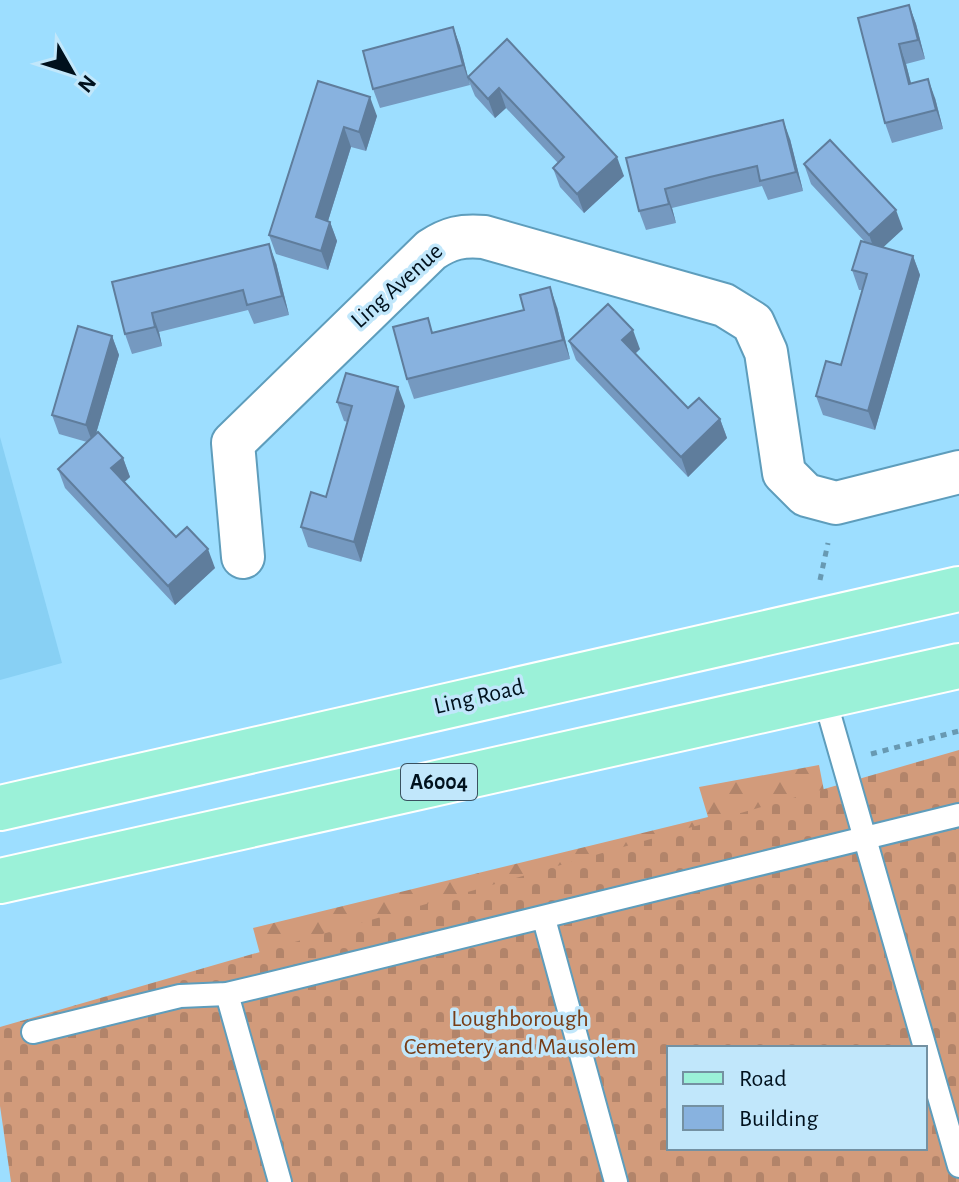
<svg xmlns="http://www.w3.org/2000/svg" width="959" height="1182" font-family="'Alegreya Sans',sans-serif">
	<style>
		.built { fill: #88d0f4 }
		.forest { fill: url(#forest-firs) }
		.cemetery { fill: url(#cemetery-stones); fill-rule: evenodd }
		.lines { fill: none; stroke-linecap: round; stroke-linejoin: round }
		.service-casing { stroke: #5e9dbc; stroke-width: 26 }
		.minor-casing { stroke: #5e9dbc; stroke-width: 46 }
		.primary-casing { stroke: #fff; stroke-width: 48 }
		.path { stroke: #6899b2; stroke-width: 5; stroke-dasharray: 6 6; stroke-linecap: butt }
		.service { stroke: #fff; stroke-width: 22 }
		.minor { stroke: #fff; stroke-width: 42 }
		.primary { stroke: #9bf1d8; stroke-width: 44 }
		.wall { fill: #7599c0 }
		.shaded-wall { fill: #5f7d9c }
		.building { fill: #88b2df; stroke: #5f7d9c; stroke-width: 2 }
		.labels { text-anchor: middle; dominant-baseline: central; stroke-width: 7; stroke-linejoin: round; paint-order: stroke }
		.shield { fill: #c1e7fb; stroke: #3a5160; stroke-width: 2 }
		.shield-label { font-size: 22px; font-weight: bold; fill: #00111d }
		.street-label { font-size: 24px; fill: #00111d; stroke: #c1e7fb }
		.park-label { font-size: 24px; fill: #773d17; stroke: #c1e7fb }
	</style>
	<defs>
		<pattern id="forest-firs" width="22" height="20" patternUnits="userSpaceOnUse" patternTransform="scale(2)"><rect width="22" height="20" fill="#d29b7b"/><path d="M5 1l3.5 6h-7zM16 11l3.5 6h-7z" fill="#b2846a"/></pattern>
		<pattern id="cemetery-stones" width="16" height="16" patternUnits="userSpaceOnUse" patternTransform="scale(2)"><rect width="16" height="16" fill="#d29b7b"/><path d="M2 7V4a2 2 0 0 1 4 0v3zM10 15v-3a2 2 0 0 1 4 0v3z" fill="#b2846a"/></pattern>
	</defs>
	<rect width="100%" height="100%" fill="#9ddeff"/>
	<!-- built -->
	<polygon class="built" points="0,437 62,663 0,680"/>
	<!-- forest -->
	<polygon class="forest" points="819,765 831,827 263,965 253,928 708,817 699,787"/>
	<!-- cemetery -->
	<path class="cemetery" d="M959,750V1182H11L0,1106V1027ZM669,1048H925V1148H669Z"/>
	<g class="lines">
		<!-- service casing -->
		<g class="service-casing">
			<g id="service">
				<polyline points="824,696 959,1166"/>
				<polyline points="544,919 616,1182"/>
				<polyline points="227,994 280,1182"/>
				<polyline points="33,1032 180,996 227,994 269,984 959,815"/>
			</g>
		</g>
		<!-- minor casing -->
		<g class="minor-casing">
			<path id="minor" d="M243,557L233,443L431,250C449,238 462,235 484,237L724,305L753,323L766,352L784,473L806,495L836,503L959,472"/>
		</g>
		<!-- primary casing -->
		<g class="primary-casing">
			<g id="primary">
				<polyline points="0,808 959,589"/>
				<polyline points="0,881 959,666"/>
			</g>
		</g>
		<!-- path -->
		<g class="path">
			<polyline points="820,580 828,543"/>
			<polyline points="871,754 959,731"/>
		</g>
		<!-- service -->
		<use href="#service" class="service"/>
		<!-- minor -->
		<use href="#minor" class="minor"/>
		<!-- primary -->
		<use href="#primary" class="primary"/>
	</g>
	<!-- wall -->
	<g class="wall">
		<polygon points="909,5 916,24 925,59 906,64 911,83 935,98 943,129 892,143 885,123 858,18"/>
		<polygon points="453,27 460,46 468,77 507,39 624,176 584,213 560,187 553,168 558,163 506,108 495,118 475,96 468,79 470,85 380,108 373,89"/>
		<polygon points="318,81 377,116 366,151 351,147 328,221 330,222 337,241 328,270 276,254 269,235"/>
		<polygon points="790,139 803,191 768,200 762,186 672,208 676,223 646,230 639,211 626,158"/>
		<polygon points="804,164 903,229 883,247 913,256 920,275 875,430 823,415 816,396 841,365 862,290 859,290 852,270 865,242 811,184"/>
		<polygon points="276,263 289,315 254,324 248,310 159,332 162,346 132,354 125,334 112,282"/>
		<polygon points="557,307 570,359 414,399 407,379 434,332"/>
		<polygon points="112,336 119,355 96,433 123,458 130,477 124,482 176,537 215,568 175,605 65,488 58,469 87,442 59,434 52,415"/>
		<polygon points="569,341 640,349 635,354 688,408 720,419 727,438 688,477 576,360"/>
		<polygon points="337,402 405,406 361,562 308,547 301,527 326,497 348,422 344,421"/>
	</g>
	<!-- shaded-wall -->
	<g class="shaded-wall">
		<polygon points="909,5 916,24 925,59 918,40"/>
		<polygon points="453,27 460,46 470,85 463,65"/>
		<polygon points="899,44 906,64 916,103 909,84"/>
		<polygon points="928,79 935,98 943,129 936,110"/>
		<polygon points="499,88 506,108 495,118 488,99"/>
		<polygon points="370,97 377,116 366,151 359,132"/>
		<polygon points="783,120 790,139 803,191 796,172"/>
		<polygon points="344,127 351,147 323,237 316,217"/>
		<polygon points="617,157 624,176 584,213 577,194"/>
		<polygon points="665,189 672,208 676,223 669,204"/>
		<polygon points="896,210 903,229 876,254 869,235"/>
		<polygon points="330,222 337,241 328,270 321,251"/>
		<polygon points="269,244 276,263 289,315 282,296"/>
		<polygon points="913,256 920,275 875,430 868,411"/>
		<polygon points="550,287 557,307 570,359 563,340"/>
		<polygon points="152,313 159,332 162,346 155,327"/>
		<polygon points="633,330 640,349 629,359 622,340"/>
		<polygon points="112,336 119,355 93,444 86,425"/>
		<polygon points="398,387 405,406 361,562 354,542"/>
		<polygon points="720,419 727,438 688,477 681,457"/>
		<polygon points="123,458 130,477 118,488 111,468"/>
		<polygon points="208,549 215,568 175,605 168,586"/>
	</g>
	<!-- building -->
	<g class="building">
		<polygon points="909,5 918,40 899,44 909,84 928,79 936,110 885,123 858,18"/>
		<polygon points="453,27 463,65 373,89 363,51"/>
		<polygon points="507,39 617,157 577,194 553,168 564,157 499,88 488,99 468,77"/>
		<polygon points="318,81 370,97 359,132 344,127 316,217 330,222 321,251 269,235"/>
		<polygon points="783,120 796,172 760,181 757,166 710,177 665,189 669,204 639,211 626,158"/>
		<polygon points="830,140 896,210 869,235 804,164"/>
		<polygon points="861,241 913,256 868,411 816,396 826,361 841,365 854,319 867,274 852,270"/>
		<polygon points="269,244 282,296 247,305 243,290 152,313 155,327 125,334 112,282"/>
		<polygon points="550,287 563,340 407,379 393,327 428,318 432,333 524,310 520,295"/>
		<polygon points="608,304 633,330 622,340 688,408 699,398 720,419 681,457 569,341"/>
		<polygon points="78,326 112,336 86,425 52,415"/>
		<polygon points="346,373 398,387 354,542 301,527 311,492 326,497 352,406 337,402"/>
		<polygon points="98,432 123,458 111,468 143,502 176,537 187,527 208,549 168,586 58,469"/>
	</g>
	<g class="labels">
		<!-- shield labels -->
		<rect class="shield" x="401" y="764" width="76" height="36" rx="6"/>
		<g class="shield-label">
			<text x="439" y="782">A6004</text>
		</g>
		<!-- street labels -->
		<g class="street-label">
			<text transform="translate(397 286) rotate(-42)">Ling Avenue</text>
			<text transform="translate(479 697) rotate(-13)">Ling Road</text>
		</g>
		<!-- park labels -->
		<g class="park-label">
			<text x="520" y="1019">Loughborough<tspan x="520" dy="28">Cemetery and Mausolem</tspan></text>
		</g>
	</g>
	<!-- legend -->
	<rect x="667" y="1046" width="260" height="104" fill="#c1e7fb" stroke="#7491a2" stroke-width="2"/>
	<rect x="683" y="1072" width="40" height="12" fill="#9bf1d8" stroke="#7491a2" stroke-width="2"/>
	<text x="739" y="1086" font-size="24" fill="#00111d">Road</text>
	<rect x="683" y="1106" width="40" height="24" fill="#88b2df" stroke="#7491a2" stroke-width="2"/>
	<text x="739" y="1126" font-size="24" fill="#00111d">Building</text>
	<!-- north arrow -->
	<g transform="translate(72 72) rotate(129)" stroke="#c1e7fb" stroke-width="6" paint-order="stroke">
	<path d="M0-6L14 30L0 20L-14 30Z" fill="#00111d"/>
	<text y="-12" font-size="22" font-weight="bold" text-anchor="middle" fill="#00111d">N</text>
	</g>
</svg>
